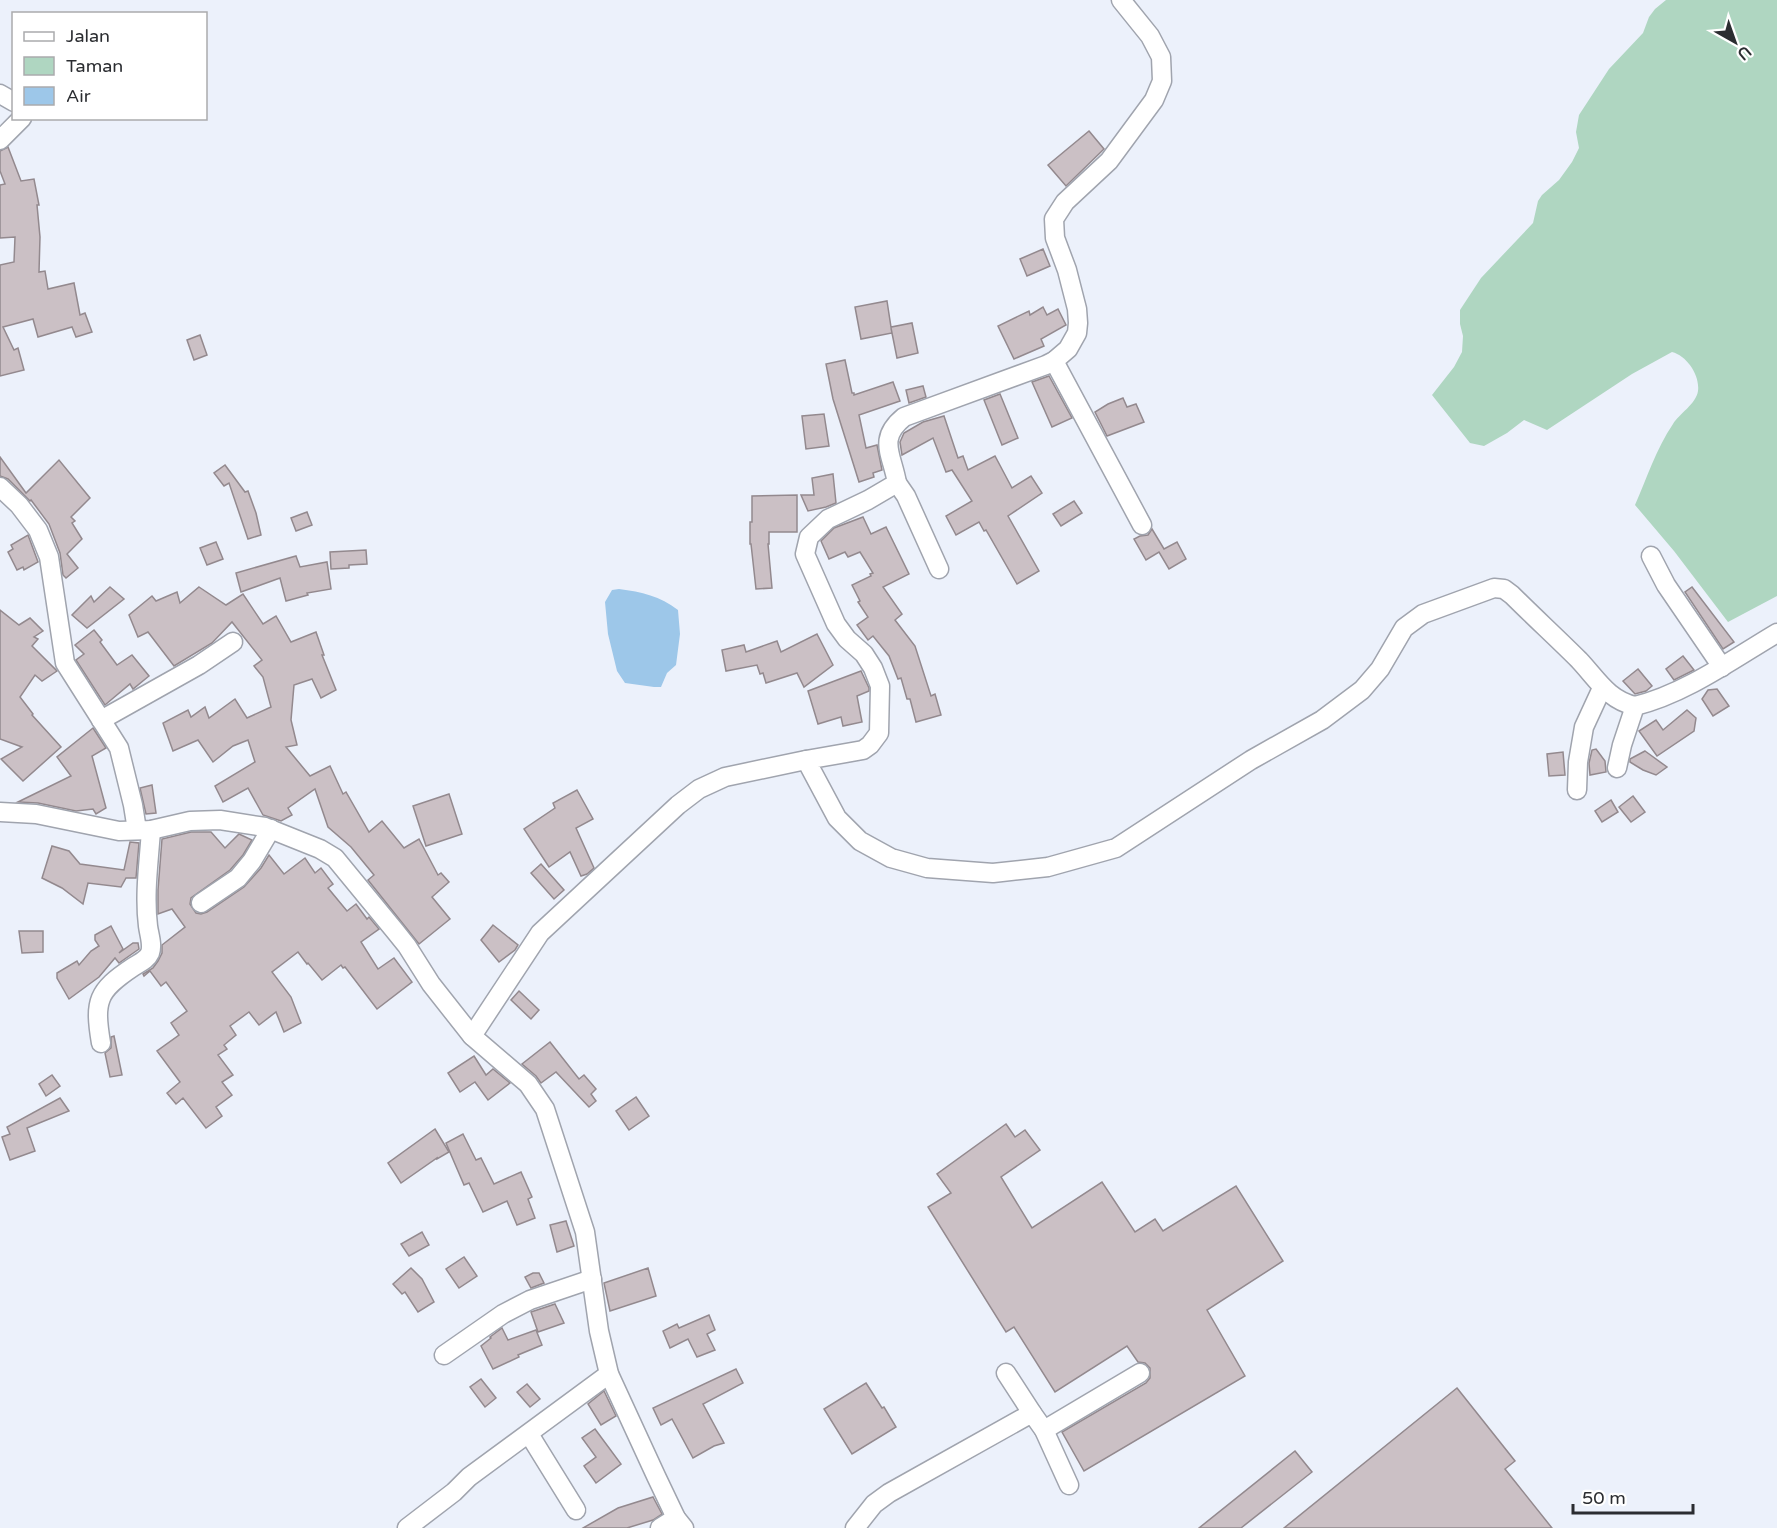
<svg xmlns="http://www.w3.org/2000/svg" width="1777" height="1528" font-family="'Varela Round',sans-serif">
	<style>
		.green { fill: #afd6c1 }
		.water { fill: #9dc7e9 }
		.building { fill: #cbc0c5; stroke: #93898e; stroke-width: 1.5 }
		.lines { fill: none; stroke-linecap: round; stroke-linejoin: round }
		.minor-casing { stroke: #a0a4ae; stroke-width: 21 }
		.minor { stroke: #fff; stroke-width: 18 }
	</style>
	<rect width="100%" height="100%" fill="#ecf1fb"/>
	<!-- green -->
	<path class="green" d="M1666,0H1777V596L1728,622L1674,551L1635,505C1647,478 1656,449 1673,424C1679,414 1696,404 1698,391C1700,375 1687,356 1672,352L1632,374L1547,430L1524,420L1507,433L1484,446L1470,443L1432,395L1454,367L1462,352L1463,336L1460,324V310L1481,278L1533,223L1538,201L1542,195L1559,180L1572,162L1579,148L1576,132L1579,115L1609,69L1643,33L1649,17L1655,9Z"/>
	<!-- water -->
	<path class="water" d="M619,589C642,592 660,596 678,610L680,634L676,665L667,673L661,687H654L625,683L617,671L608,634L605,602L612,590Z"/>
	<!-- building -->
	<g class="building">
		<polygon points="1089,131 1104,149 1066,186 1048,165"/>
		<polygon points="8,147 21,181 34,179 39,205 37,205 40,237 39,272 45,271 48,289 74,283 80,315 85,313 92,332 76,337 72,327 38,337 33,319 3,327 14,350 18,348 24,370 0,376 0,265 14,262 15,237 0,238 0,185 5,184 0,171 0,151"/>
		<polygon points="1043,249 1050,266 1027,276 1020,259"/>
		<polygon points="887,301 891,327 912,323 918,353 897,358 891,328 892,333 861,339 855,307"/>
		<polygon points="1043,307 1047,315 1058,309 1066,325 1041,339 1044,346 1014,359 998,326 1029,311 1030,315"/>
		<polygon points="200,335 207,355 194,360 187,340"/>
		<polygon points="845,360 852,393 854,393 854,395 893,382 900,401 859,415 866,448 877,445 882,470 873,473 874,477 859,482 833,399 826,364"/>
		<polygon points="1049,376 1072,418 1052,427 1032,382"/>
		<polygon points="923,386 926,397 909,403 906,390"/>
		<polygon points="1000,394 1018,438 1002,445 984,400"/>
		<polygon points="1123,398 1127,407 1136,404 1144,422 1107,436 1095,412 1108,404"/>
		<polygon points="824,414 829,446 806,449 802,416"/>
		<polygon points="944,416 958,458 963,456 968,470 995,456 1012,488 1031,476 1042,493 1008,516 1039,571 1017,584 986,530 984,531 979,522 956,535 946,516 972,501 952,470 946,472 933,438 902,455 900,442 904,433 923,422"/>
		<polygon points="0,457 26,493 59,460 90,498 71,517 75,521 72,523 82,539 67,554 78,568 66,578 63,575 60,553 49,524 31,500 30,501 8,479 0,476"/>
		<polygon points="225,465 245,492 248,491 256,513 261,535 248,539 229,483 224,486 214,473"/>
		<polygon points="833,474 836,503 826,507 808,511 801,495 814,495 812,478"/>
		<polygon points="797,495 797,532 769,532 769,544 768,544 772,588 756,589 751,544 750,544 750,522 752,522 752,496"/>
		<polygon points="1074,501 1082,513 1061,526 1053,514"/>
		<polygon points="307,512 312,525 296,531 291,518"/>
		<polygon points="863,517 871,534 886,527 909,574 883,587 902,614 895,620 915,646 931,696 935,694 941,715 916,722 910,699 907,699 901,678 898,679 889,656 873,636 868,640 857,625 868,617 858,602 860,601 852,585 871,576 870,574 873,573 860,552 848,557 845,552 829,559 821,541 834,528"/>
		<polygon points="1152,529 1164,549 1177,542 1186,559 1169,569 1159,552 1146,560 1134,539 1140,536 1148,535"/>
		<polygon points="28,535 38,562 24,570 23,567 17,570 8,552 13,549 11,545"/>
		<polygon points="216,542 223,559 207,565 200,548"/>
		<polygon points="366,550 367,564 349,565 349,568 331,569 330,552"/>
		<polygon points="296,556 300,567 327,562 331,589 307,593 308,595 286,601 280,578 241,592 236,573"/>
		<polygon points="110,587 124,599 87,628 72,615 91,596 94,602"/>
		<polygon points="199,587 226,605 243,594 263,624 276,616 291,642 316,632 324,655 322,655 336,690 321,698 312,679 294,685 291,720 297,745 286,747 310,776 330,766 343,794 346,792 369,832 382,821 404,848 419,839 438,875 441,873 449,882 432,897 450,919 419,944 368,880 374,875 351,847 328,827 315,789 288,808 292,815 281,821 263,815 248,788 223,802 215,786 255,762 248,740 233,746 213,762 198,740 173,751 163,723 188,710 191,717 205,707 209,718 235,699 247,718 271,707 263,677 254,666 262,660 232,622 212,643 174,666 148,632 138,637 129,615 152,596 156,601 177,592 180,603"/>
		<polygon points="1692,587 1734,642 1723,649 1685,592"/>
		<polygon points="0,610 19,625 30,618 43,631 34,637 38,639 32,646 57,671 42,681 35,675 20,697 33,714 32,715 61,747 23,781 1,759 22,747 0,739"/>
		<polygon points="94,630 102,640 100,642 117,665 132,655 149,676 133,689 130,684 105,705 76,660 84,654 75,645"/>
		<polygon points="817,634 833,665 804,687 797,673 766,683 763,673 760,674 757,665 726,671 722,650 744,645 746,652 777,641 781,652"/>
		<polygon points="1683,656 1694,670 1674,680 1666,669"/>
		<polygon points="1638,669 1652,686 1646,691 1635,694 1623,681"/>
		<polygon points="861,671 869,688 869,691 857,696 862,722 843,726 841,717 818,724 808,691"/>
		<polygon points="1717,689 1729,706 1713,716 1702,699 1708,690"/>
		<polygon points="1687,710 1696,718 1694,731 1657,756 1639,731 1656,720 1663,730"/>
		<polygon points="93,728 106,748 92,756 106,808 96,814 93,809 76,811 38,803 18,802 71,776 57,757"/>
		<polygon points="1596,749 1605,761 1606,772 1590,775 1589,763 1592,750"/>
		<polygon points="1645,751 1667,767 1656,775 1643,770 1630,762 1630,759"/>
		<polygon points="1563,752 1565,775 1549,776 1547,754"/>
		<polygon points="152,785 156,813 146,814 140,788"/>
		<polygon points="577,790 593,819 576,828 594,868 587,874 581,876 570,852 549,867 524,829 555,808 553,803"/>
		<polygon points="449,794 462,834 426,846 413,806"/>
		<polygon points="1633,796 1645,812 1631,822 1619,807"/>
		<polygon points="1611,800 1618,812 1602,822 1595,811"/>
		<polygon points="191,832 211,832 225,848 239,834 252,840 243,855 230,870 191,898 190,904 196,913 201,914 207,912 244,887 261,868 269,855 284,874 305,858 315,873 321,868 333,884 328,888 347,911 356,904 367,919 369,917 379,929 361,942 378,969 394,958 412,982 377,1009 345,967 343,968 341,965 322,980 308,963 307,964 298,952 272,972 291,997 301,1023 284,1032 276,1012 259,1025 249,1012 230,1026 236,1035 224,1045 227,1049 218,1055 233,1075 222,1082 232,1095 216,1107 222,1116 206,1128 183,1098 176,1104 167,1093 180,1082 157,1051 179,1035 171,1023 187,1011 166,982 161,986 150,971 144,976 143,974 153,968 158,961 162,953 162,945 185,927 172,909 158,914 158,890 162,839"/>
		<polygon points="130,842 139,843 136,878 126,878 121,887 88,883 83,904 62,888 42,878 52,846 69,851 80,864 124,870"/>
		<polygon points="541,864 564,890 554,899 531,873"/>
		<polygon points="493,925 518,945 515,950 499,962 481,940"/>
		<polygon points="111,926 123,949 119,953 133,943 138,943 139,949 119,963 115,958 99,977 69,999 57,978 57,973 77,961 79,965 91,951 99,946 95,940 95,935"/>
		<polygon points="19,931 43,931 43,952 22,953"/>
		<polygon points="519,991 539,1010 531,1019 511,1000"/>
		<polygon points="114,1036 122,1075 110,1077 105,1053 111,1048 111,1037"/>
		<polygon points="550,1042 579,1079 584,1075 596,1089 591,1094 596,1101 589,1107 556,1072 541,1083 536,1076 522,1064"/>
		<polygon points="474,1056 486,1075 493,1069 510,1083 488,1100 475,1082 460,1092 448,1073"/>
		<polygon points="52,1075 60,1086 46,1096 39,1084"/>
		<polygon points="636,1097 649,1116 629,1130 616,1111"/>
		<polygon points="60,1098 69,1111 27,1128 35,1151 10,1160 2,1137 10,1134 7,1127"/>
		<polygon points="1006,1124 1015,1137 1025,1130 1040,1150 1001,1177 1032,1228 1102,1182 1135,1232 1155,1219 1163,1231 1236,1186 1283,1261 1207,1310 1245,1376 1084,1471 1062,1432 1146,1383 1150,1378 1150,1368 1145,1363 1138,1362 1127,1346 1055,1392 1014,1327 1006,1332 928,1207 951,1193 937,1174"/>
		<polygon points="435,1129 449,1152 437,1159 437,1158 401,1183 388,1163"/>
		<polygon points="463,1134 476,1160 481,1158 494,1184 521,1172 532,1197 528,1199 535,1218 517,1225 507,1201 483,1212 469,1183 464,1185 446,1143"/>
		<polygon points="566,1221 574,1246 557,1252 550,1225"/>
		<polygon points="422,1232 429,1245 409,1256 401,1244"/>
		<polygon points="464,1257 477,1276 459,1288 446,1269"/>
		<polygon points="411,1268 422,1279 434,1302 418,1312 405,1292 402,1294 393,1284"/>
		<polygon points="648,1268 656,1296 610,1311 604,1283"/>
		<polygon points="533,1273 539,1273 544,1283 531,1288 525,1277"/>
		<polygon points="555,1304 564,1323 538,1332 531,1312"/>
		<polygon points="709,1315 715,1330 707,1334 715,1350 697,1357 688,1339 670,1348 663,1331 677,1324 679,1328"/>
		<polygon points="502,1328 508,1340 536,1330 542,1345 518,1355 519,1357 493,1369 481,1346 491,1338 490,1337"/>
		<polygon points="736,1369 743,1383 703,1404 724,1443 714,1446 693,1458 672,1419 661,1425 653,1408"/>
		<polygon points="481,1379 496,1398 485,1407 470,1387"/>
		<polygon points="866,1383 882,1408 884,1407 896,1427 852,1454 824,1409"/>
		<polygon points="527,1384 540,1399 530,1407 517,1392"/>
		<polygon points="1457,1388 1515,1461 1505,1469 1552,1528 1284,1528"/>
		<polygon points="604,1391 616,1416 601,1425 588,1404"/>
		<polygon points="595,1429 621,1464 596,1483 584,1466 596,1457 582,1438"/>
		<polygon points="1295,1451 1312,1472 1241,1528 1199,1528"/>
		<polygon points="653,1497 662,1514 653,1520 627,1528 583,1528 618,1508"/>
	</g>
	<g class="lines">
		<!-- minor casing -->
		<g class="minor-casing">
			<g id="minor">
				<path d="M1121,0L1150,36L1161,57L1162,81L1154,100L1109,161L1065,202L1054,219L1055,238L1067,270L1077,309L1078,323L1077,333L1068,349L1054,361L1046,365L904,417C877,439 892,454 897,483L868,500L828,519L809,537L805,554L836,624L847,639L864,654L873,668L880,686L879,733L870,745L863,750L806,760L837,818L860,841L891,858L927,868L993,873L1048,867L1116,848L1251,760L1322,720L1362,690L1380,669L1404,628L1423,614L1494,588L1504,589L1512,595C1534,617 1557,638 1579,660C1597,679 1608,700 1635,706"/>
				<polyline points="0,94 14,102"/>
				<polyline points="0,140 22,118"/>
				<polyline points="1054,361 1142,525"/>
				<polyline points="897,483 906,496 939,569"/>
				<polyline points="0,487 19,505 38,530 49,557 65,663 119,748 133,805 137,830"/>
				<polyline points="1651,556 1666,585 1722,667"/>
				<polyline points="101,720 199,665 233,642"/>
				<path d="M1617,768L1622,745L1635,706C1685,694 1733,659 1777,633"/>
				<polyline points="1577,790 1578,762 1584,727 1602,688"/>
				<polyline points="0,812 36,814 119,831 151,830 190,821 220,820 265,827 320,849 335,858 395,931 407,946 431,984 472,1036"/>
				<polyline points="201,903 238,878 252,861 271,829"/>
				<path d="M101,1043C94,1001 97,991 133,967C139,963 147,960 150,953C153,945 149,934 148,926C144,894 149,861 151,830"/>
				<polyline points="444,1355 503,1314 530,1300 592,1279"/>
				<polyline points="1006,1373 1032,1413"/>
				<polyline points="1044,1430 1140,1373"/>
				<polyline points="529,1434 576,1510"/>
				<polyline points="407,1528 454,1492 469,1477 609,1374"/>
				<polyline points="660,1528 676,1518"/>
				<polyline points="684,1528 676,1518 656,1476 609,1374 599,1331 585,1232 545,1109 528,1084 472,1036 540,933 678,805 699,789 725,777 806,760"/>
				<polyline points="855,1528 874,1504 889,1493 1032,1413 1044,1430 1069,1485"/>
			</g>
		</g>
		<!-- minor -->
		<use href="#minor" class="minor"/>
	</g>
	<!-- legend -->
	<rect x="12" y="12" width="195" height="108" fill="#ffffff" stroke="#aaabad" stroke-width="1.5"/>
	<rect x="24" y="32" width="30" height="9" fill="#ffffff" stroke="#aaabad" stroke-width="1.5"/>
	<text x="66" y="42" font-size="18" fill="#2b2d31">Jalan</text>
	<rect x="24" y="57" width="30" height="18" fill="#afd6c1" stroke="#aaabad" stroke-width="1.5"/>
	<text x="66" y="72" font-size="18" fill="#2b2d31">Taman</text>
	<rect x="24" y="87" width="30" height="18" fill="#9dc7e9" stroke="#aaabad" stroke-width="1.5"/>
	<text x="66" y="102" font-size="18" fill="#2b2d31">Air</text>
	<!-- north arrow -->
	<g transform="translate(1735 42) rotate(140)" stroke="#ffffff" stroke-width="4.5" paint-order="stroke">
	<path d="M0-4.5L10 22L0 15L-10 22Z" fill="#2b2d31"/>
	<text y="-9" font-size="16" font-weight="bold" text-anchor="middle" fill="#2b2d31">U</text>
	</g>
	<!-- scale -->
	<path d="M1573 1504v9h120v-9" fill="none" stroke="#2b2d31" stroke-width="3"/>
	<text x="1582" y="1504" font-size="18" fill="#2b2d31" stroke="#ffffff" stroke-width="4.5" paint-order="stroke">50 m</text>
</svg>
